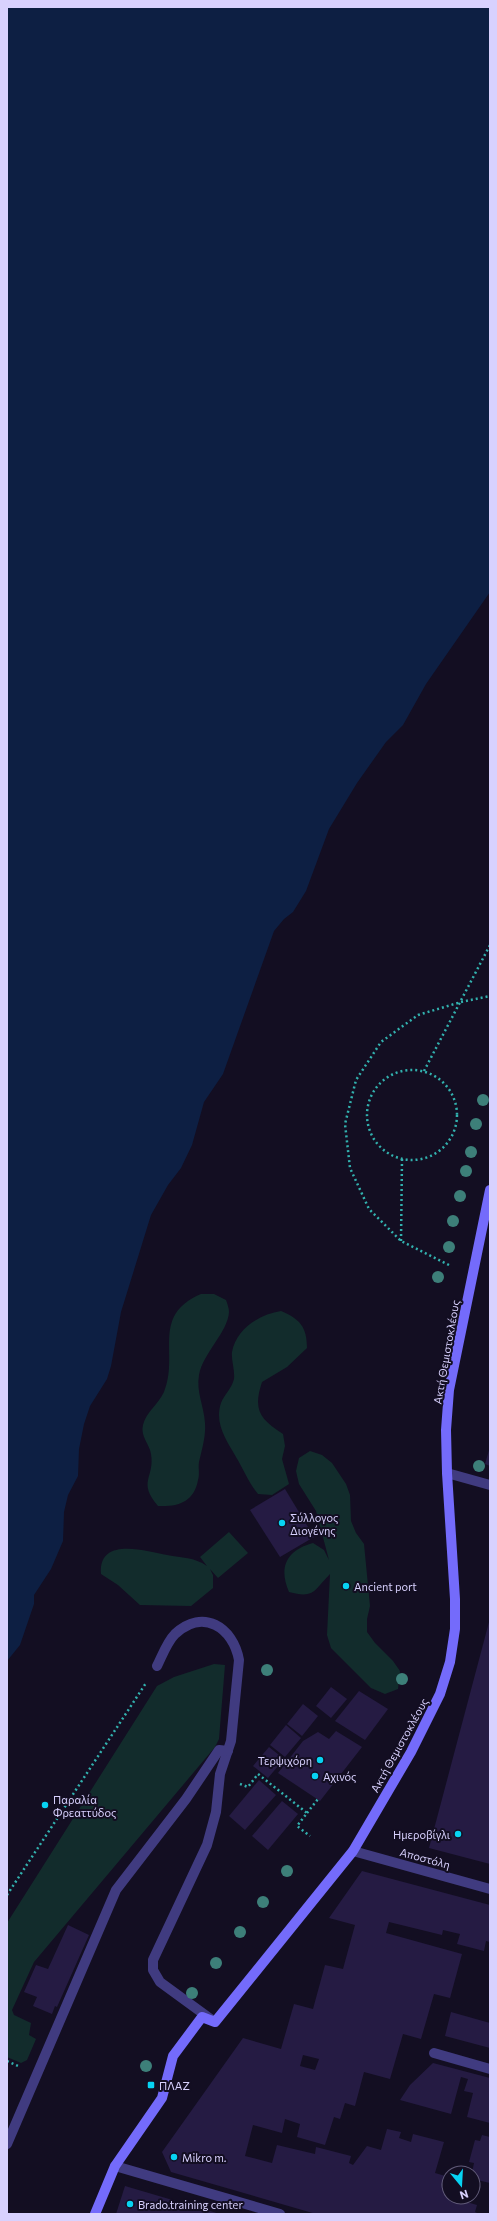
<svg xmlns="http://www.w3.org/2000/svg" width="497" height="2221" font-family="Commissioner,sans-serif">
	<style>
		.green { fill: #122c2c }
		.water { fill: #0d1f43 }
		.building { fill: #251b43; fill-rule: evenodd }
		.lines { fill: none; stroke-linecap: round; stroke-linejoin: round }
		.path { stroke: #32b1ae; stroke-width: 2.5; stroke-dasharray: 2 3; stroke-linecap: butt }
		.service { stroke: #403b80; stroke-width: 10 }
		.pedestrian { stroke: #403b80; stroke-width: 10 }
		.minor { stroke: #403b80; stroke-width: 10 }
		.secondary { stroke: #746bfb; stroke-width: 10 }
		.tree { fill: #3d7f79 }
		.poi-dot { fill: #07d3f3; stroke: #130e22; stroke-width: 1.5 }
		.labels { text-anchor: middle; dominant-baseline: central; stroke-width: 4; stroke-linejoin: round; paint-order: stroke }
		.street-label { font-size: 11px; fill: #d8d1fe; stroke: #130e22 }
		.poi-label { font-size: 11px; fill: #d8d1fe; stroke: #130e22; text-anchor: start }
	</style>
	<rect width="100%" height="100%" fill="#130e22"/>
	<!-- green -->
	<g class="green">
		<path d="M201,1294H214L226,1300C227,1303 229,1308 229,1312C228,1332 203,1353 199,1375C196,1392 204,1406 205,1423C206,1436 202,1449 199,1462C198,1468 200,1474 198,1480C194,1502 178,1507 158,1506C137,1481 155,1478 151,1454C150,1445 140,1436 143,1425C146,1412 158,1405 164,1392C180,1354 150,1316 201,1294Z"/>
		<path d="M281,1311C300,1319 307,1327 307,1348L287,1367L262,1382C253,1409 259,1419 283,1434L285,1446L282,1459L289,1484L272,1495L258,1494C248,1482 244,1470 236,1457C227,1441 214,1424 221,1403C224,1395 232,1388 234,1379C235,1370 231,1360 232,1352C236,1329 260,1314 281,1311Z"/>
		<path d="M310,1451L322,1455L332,1463L346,1484L350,1495L351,1521L356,1533L364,1544L370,1606L367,1619V1632L375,1643L393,1661L400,1671L398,1689L385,1694L371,1688L331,1648L327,1635L330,1574C314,1590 315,1599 289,1592C278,1567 287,1550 313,1543L324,1550L329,1560L316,1511L299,1484L296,1471L299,1458Z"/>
		<path d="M229,1532L248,1553L218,1578L210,1569L213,1575V1588L191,1606L140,1605L118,1585L101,1574C98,1536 146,1551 167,1555C182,1558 194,1557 207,1566L200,1557Z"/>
		<polygon points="214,1664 225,1665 219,1739 215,1747 34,1962 12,2010 14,2015 31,2023 29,2035 36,2039 27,2060 21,2063 7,2057 7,1923 157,1686 174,1677"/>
	</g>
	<!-- water -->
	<polygon class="water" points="7,7 490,7 490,592 426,684 403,725 386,742 357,783 329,829 306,891 293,912 284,919 274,931 223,1074 204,1102 192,1145 181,1168 168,1185 151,1215 121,1312 111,1366 107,1379 90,1406 84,1424 79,1449 78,1476 68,1495 64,1512 63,1541 51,1569 34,1595 34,1604 20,1645 7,1661"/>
	<!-- building -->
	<g class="building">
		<polygon points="490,1447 490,1466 485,1464"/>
		<polygon points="285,1489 314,1537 280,1557 250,1510"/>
		<polygon points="489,1622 490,1622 490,1864 429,1848"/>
		<polygon points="331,1687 347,1699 331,1718 316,1706"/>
		<polygon points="359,1691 388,1709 365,1740 335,1721"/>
		<polygon points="303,1704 318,1716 302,1736 287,1724"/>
		<polygon points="286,1725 301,1738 285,1757 270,1745"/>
		<polygon points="336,1731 362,1747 320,1801 278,1773 303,1741 318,1732 329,1739"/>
		<polygon points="269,1747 284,1759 268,1778 253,1766"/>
		<polygon points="259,1780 276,1795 245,1830 229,1816"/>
		<polygon points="282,1801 298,1814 268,1850 252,1836"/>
		<path d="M362,1871L490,1905V1942L486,1941L484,1951L457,1944L460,1934L443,1930L442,1935L389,1922L386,1933L462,1954L450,1998L434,1994L421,2039L403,2034L390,2079L364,2072L355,2106L345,2103L340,2119L334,2117L325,2145L297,2137L300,2124L285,2119L282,2133L253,2125L245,2156L272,2163L277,2145L315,2154L316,2147L351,2156L349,2163L353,2165L367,2146L381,2150L387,2129L401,2132L399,2138L411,2142L413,2134L444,2142L435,2173L449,2177V2197L477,2205L475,2212L479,2214H316L171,2172L162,2152L243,2038L281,2049L294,2004L313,2009L325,1965L343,1969L355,1925L329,1918ZM303,2055L319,2059L315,2070L300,2066Z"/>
		<polygon points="68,1925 89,1935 57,2007 55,2006 52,2014 33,2006 37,1997 24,1992 36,1965 48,1969"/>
		<polygon points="451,2012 490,2023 490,2048 445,2036"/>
		<polygon points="433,2063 490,2078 490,2123 467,2117 473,2093 464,2091 468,2079 461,2077 451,2114 400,2100 410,2085"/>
		<polygon points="482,2135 490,2137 490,2183 473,2179 472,2173 474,2163 469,2162 475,2140 480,2141"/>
		<polygon points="125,2186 220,2214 116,2214"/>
	</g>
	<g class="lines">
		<!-- path -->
		<g class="path">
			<circle cx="412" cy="1115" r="45"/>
			<polyline points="424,1071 490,945"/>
			<polyline points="401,1241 402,1159"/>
			<polyline points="449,1265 401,1241 369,1209 350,1168 345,1124 356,1080 381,1042 418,1015 461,1002 490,996"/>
			<polyline points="240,1784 248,1787 258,1774 307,1813 297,1826 310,1836"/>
			<polyline points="307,1813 318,1799"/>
			<polyline points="7,1895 146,1683"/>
			<polyline points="7,2061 18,2066"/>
		</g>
		<!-- service -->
		<g class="service">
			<path d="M157,1666C162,1656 167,1642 175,1634C203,1608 233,1627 239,1660L231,1741L220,1774L216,1812L207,1845L153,1960V1970L160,1982L212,2020"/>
			<polyline points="434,2053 490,2069"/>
		</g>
		<!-- pedestrian -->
		<polyline class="pedestrian" points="7,2144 116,1890 186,1799 219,1750 228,1751"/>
		<!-- minor -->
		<g class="minor">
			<polyline points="447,1473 490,1485"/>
			<polyline points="353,1851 490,1889"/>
			<polyline points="115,2166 280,2214"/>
		</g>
		<!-- secondary -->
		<polyline class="secondary" points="95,2214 115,2166 162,2098 173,2056 202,2017 215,2022 353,1851 411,1752 440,1694 450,1662 455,1629 455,1599 447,1473 446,1430 449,1390 490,1190"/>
	</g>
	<!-- trees -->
	<g class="tree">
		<circle cx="483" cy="1100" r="6"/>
		<circle cx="476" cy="1124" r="6"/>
		<circle cx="471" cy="1152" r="6"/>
		<circle cx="466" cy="1171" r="6"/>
		<circle cx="460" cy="1196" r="6"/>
		<circle cx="453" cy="1221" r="6"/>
		<circle cx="449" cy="1247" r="6"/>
		<circle cx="438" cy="1277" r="6"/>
		<circle cx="479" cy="1466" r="6"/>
		<circle cx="267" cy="1670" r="6"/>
		<circle cx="402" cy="1679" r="6"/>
		<circle cx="287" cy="1871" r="6"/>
		<circle cx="263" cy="1902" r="6"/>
		<circle cx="240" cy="1932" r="6"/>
		<circle cx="216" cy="1963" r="6"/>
		<circle cx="192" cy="1993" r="6"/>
		<circle cx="146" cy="2066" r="6"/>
	</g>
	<!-- markers -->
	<g class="poi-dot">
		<circle cx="282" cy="1523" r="4"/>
		<circle cx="346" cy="1586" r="4"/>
		<circle cx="320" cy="1760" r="4"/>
		<circle cx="315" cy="1776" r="4"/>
		<circle cx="45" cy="1805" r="4"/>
		<circle cx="458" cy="1834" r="4"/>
		<rect x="147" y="2081" width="8" height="8" rx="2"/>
		<circle cx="174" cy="2157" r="4"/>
		<circle cx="130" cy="2204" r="4"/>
	</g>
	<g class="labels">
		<!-- street labels -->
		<g class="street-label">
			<text transform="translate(446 1352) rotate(-80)">Ακτή Θεμιστοκλέους</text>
			<text transform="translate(399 1745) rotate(-61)">Ακτή Θεμιστοκλέους</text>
			<text transform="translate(425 1858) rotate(15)">Αποστόλη</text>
		</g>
		<!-- poi labels -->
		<g class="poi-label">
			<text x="290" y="1517">Σύλλογος<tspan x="290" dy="13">Διογένης</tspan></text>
			<text x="354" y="1586">Ancient port</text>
			<text x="312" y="1760" text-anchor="end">Τερψιχόρη</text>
			<text x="323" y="1776">Αχινός</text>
			<text x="53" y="1799">Παραλία<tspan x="53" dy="13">Φρεαττύδος</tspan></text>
			<text x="450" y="1834" text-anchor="end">Ημεροβίγλι</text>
			<text x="159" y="2085">ΠΛΑΖ</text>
			<text x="182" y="2157">Mikro m.</text>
			<text x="138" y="2204">Brado.training center</text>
		</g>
	</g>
	<!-- border -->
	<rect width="497" height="2221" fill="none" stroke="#d8d1fe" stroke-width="16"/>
	<!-- north arrow -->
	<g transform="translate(461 2185) rotate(162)"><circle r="19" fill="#130e22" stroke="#625c7a"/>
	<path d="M0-3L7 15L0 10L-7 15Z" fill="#07d3f3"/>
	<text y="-6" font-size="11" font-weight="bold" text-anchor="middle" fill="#d8d1fe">N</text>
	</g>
</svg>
